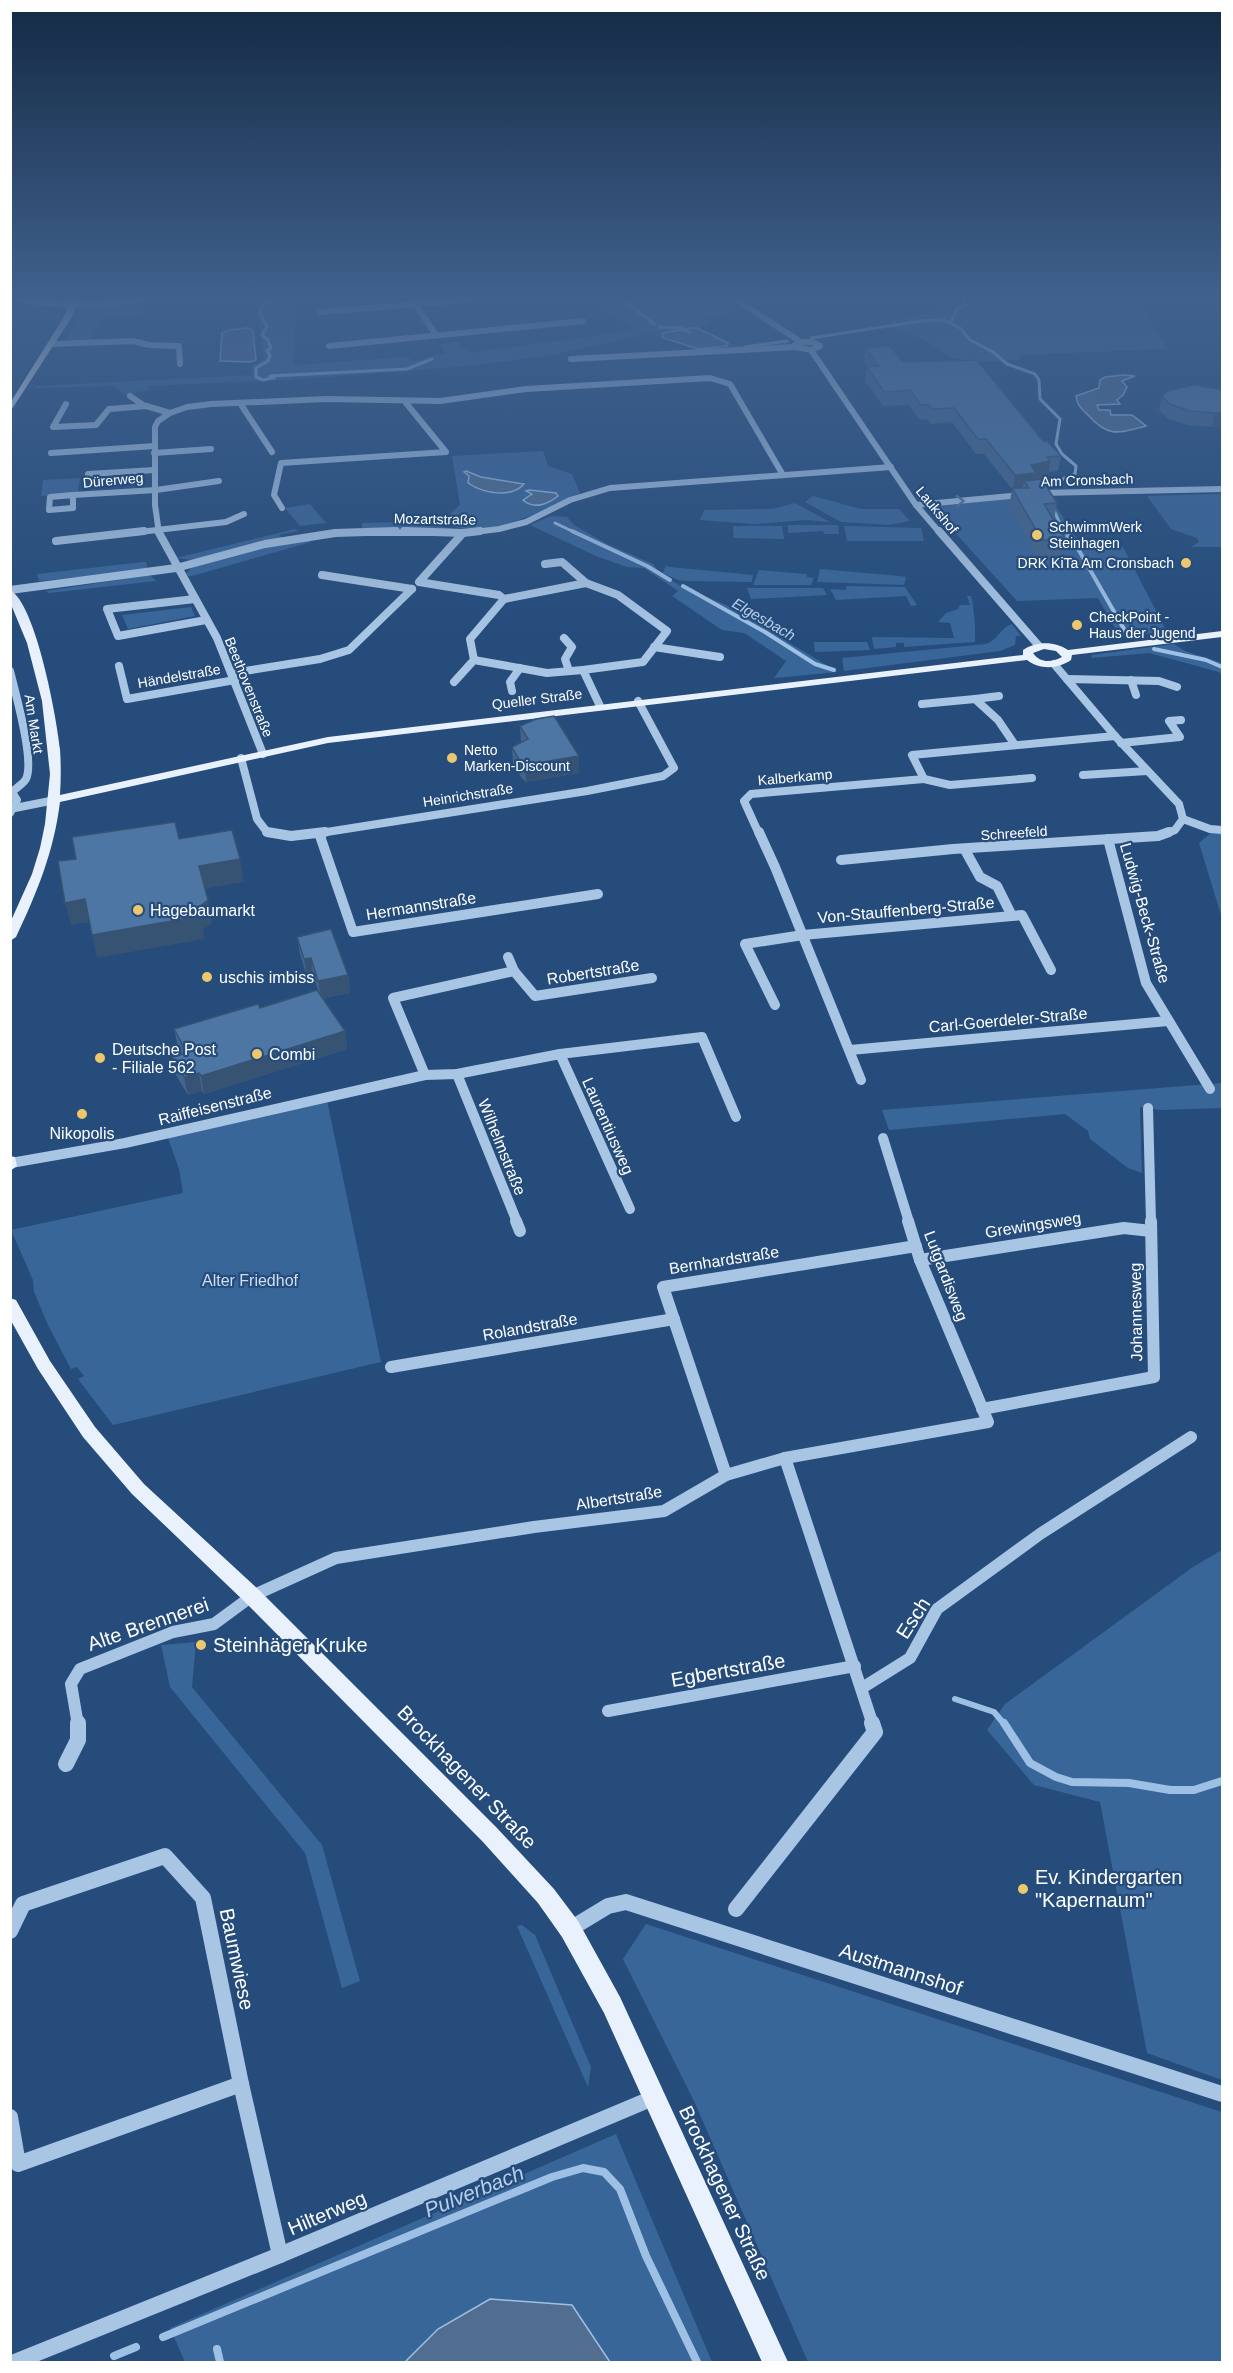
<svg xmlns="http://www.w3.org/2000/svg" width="1233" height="2373" font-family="Helvetica,sans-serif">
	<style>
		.green { fill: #396699; fill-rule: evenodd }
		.water { fill: #516e90; stroke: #9ec0e5; stroke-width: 1.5 }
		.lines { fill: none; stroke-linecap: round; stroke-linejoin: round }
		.stream-far3 { stroke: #9ec0e5; stroke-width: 3 }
		.stream-far2 { stroke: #9ec0e5; stroke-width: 4 }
		.stream-far1 { stroke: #9ec0e5; stroke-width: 6 }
		.stream { stroke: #9ec0e5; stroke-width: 8 }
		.minor-far4 { stroke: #a9c5e4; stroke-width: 6 }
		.minor-far3 { stroke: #a9c5e4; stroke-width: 8 }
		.minor-far2 { stroke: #a9c5e4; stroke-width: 10 }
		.minor-far1 { stroke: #a9c5e4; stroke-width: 12 }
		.minor { stroke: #a9c5e4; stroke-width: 16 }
		.major { fill: #e9f1fc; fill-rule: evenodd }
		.wall { fill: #43658d }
		.shaded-wall { fill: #375373 }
		.building { fill: #4e76a4; stroke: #375373; stroke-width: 1.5 }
		.oneway { stroke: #5376a0 }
		.poi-dot { fill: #edc76e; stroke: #254c7b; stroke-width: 2 }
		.labels { text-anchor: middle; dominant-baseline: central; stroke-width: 4.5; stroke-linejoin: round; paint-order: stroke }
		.far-street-label { font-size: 14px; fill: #fff; stroke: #254c7b }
		.far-poi-label { font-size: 14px; fill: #fff; stroke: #254c7b; text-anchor: start }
		.far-water-label { font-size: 15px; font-style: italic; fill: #b4cfec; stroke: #254c7b }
		.street-label { font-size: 16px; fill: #fff; stroke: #254c7b }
		.poi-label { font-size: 16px; fill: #fff; stroke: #254c7b; text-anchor: start }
		.park-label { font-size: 16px; fill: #ccdff4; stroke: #254c7b }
		.near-street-label { font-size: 20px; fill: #fff; stroke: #254c7b }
		.near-poi-label { font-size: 20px; fill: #fff; stroke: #254c7b; text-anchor: start }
		.near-water-label { font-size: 21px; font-style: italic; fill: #b4cfec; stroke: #254c7b }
	</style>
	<rect width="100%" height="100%" fill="#254c7b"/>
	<!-- green -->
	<g class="green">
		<path d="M255,299H296L294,365L406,357L415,361L445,353L440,344L457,342L472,353C526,343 581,340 636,329L588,299L717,300L738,312L705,318L708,321L706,325L699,328L731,344L746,345L791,340L788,346L694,352L688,350L691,348L699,349L682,331L663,333V338L649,334L546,356L456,367L302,379L148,386V390L125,395L114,386L34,388L36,386L252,375V366L264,359Z"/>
		<polygon points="943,299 1137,299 1168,349 1021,355 1019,360 971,362 952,358 928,342 889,325 892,319 939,313 938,307"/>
		<polygon points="136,303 142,316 101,318 90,341 64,342 85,307"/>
		<path d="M543,451L548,466L572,474L580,493C546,509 511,528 472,529C462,530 450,525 440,523L460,505L452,456ZM466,471L481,477L523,483L519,489C497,491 490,498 468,483L469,476Z"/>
		<polygon points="80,478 78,493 41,496 43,480"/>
		<polygon points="1048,494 1081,545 1090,548 1123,547 1167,632 1120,637 1098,598 1017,601 932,507"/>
		<polygon points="1222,494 1222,547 1191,547 1199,542 1197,538 1171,529 1147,496"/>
		<polygon points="813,496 861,509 899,509 910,521 890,525 841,522 805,502"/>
		<polygon points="795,503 830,522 805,520 755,524 700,520 704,510 772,509"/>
		<polygon points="310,504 326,523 300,526 285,508"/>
		<polygon points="551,516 567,517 574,525 605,543 653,564 660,574 681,586 766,622 778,636 838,672 774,678 786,661 744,633 722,630 672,596 678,591 644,568 627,567 596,556 530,525"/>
		<polygon points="408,522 463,530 362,528 362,523"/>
		<polygon points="788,525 838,525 839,534 824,534 823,531 788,533"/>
		<polygon points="733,526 782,526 784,539 734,538"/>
		<polygon points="844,526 921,528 924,541 847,541"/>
		<polygon points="295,529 298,531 279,535 282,538 192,560 176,558"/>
		<polygon points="308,539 311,542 192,576 188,576 186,574 192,567 256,549"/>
		<polygon points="143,562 146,562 148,570 39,581 37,574"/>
		<polygon points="666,566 670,567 753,575 752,582 686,581 678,580 663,573"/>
		<polygon points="820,569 900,576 906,577 904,585 817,582"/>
		<polygon points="759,570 806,574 807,577 814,578 811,585 753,585"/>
		<polygon points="150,575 156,581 49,593 46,591"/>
		<polygon points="846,586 905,587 917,605 911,606 906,596 836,600 830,589 846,590"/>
		<polygon points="747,588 823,588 827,595 751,599"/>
		<path d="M967,596H971C974,606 976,632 975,642L904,647V643H896V647L874,649L872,637L954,638L950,623L938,622L946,613L958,609L960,605H970Z"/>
		<polygon points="191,607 195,616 128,629 122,615"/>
		<path d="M1012,624L1021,636H1016L1015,645L1000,651L844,671L842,658L986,644C998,640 1000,628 1012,624Z"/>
		<polygon points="814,642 867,642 870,650 815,652"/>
		<polygon points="1174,644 1185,651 1222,663 1222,676 1219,672 1149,653 1092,658 1091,655"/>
		<polygon points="1222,832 1222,918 1199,843 1211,833"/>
		<polygon points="1222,1083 1222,1108 1160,1110 1140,1107 1142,1173 1128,1168 1090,1139 1088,1131 1065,1114 889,1130 882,1110"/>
		<polygon points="327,1100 381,1362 113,1425 78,1379 84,1376 77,1367 71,1369 48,1325 34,1292 33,1280 11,1230 183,1193 179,1169 168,1138"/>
		<polygon points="1222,1550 1222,2080 1147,2053 1100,1802 1034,1785 987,1730 1005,1704 1193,1567"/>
		<polygon points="196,1642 192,1687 322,1845 360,1981 342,1988 305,1853 170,1687 161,1645"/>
		<polygon points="646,1924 1222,2112 1222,2362 808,2362 694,2101 623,1959"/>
		<polygon points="522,1925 535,1935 591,2067 588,2087 517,1926"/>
		<polygon points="616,2134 712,2362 610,2362 572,2305 438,2329 405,2362 185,2362 170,2328"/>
	</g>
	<!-- water -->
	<g class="water">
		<polygon points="247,328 253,330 256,360 250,362 220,361 222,333 229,330"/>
		<polygon points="691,328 697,328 728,343 727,346 699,349 663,338 663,333"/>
		<path d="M1124,375L1135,376L1122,381L1127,387L1123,395L1117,400L1120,404L1097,405L1099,410H1110L1111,415H1132L1146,426C1119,433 1109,438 1089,416C1082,409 1077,406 1076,396L1099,388L1100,380L1105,377Z"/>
		<path d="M466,471L481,477L524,484C512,498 484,494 468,483L469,476L464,472Z"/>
		<path d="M529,490L556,493L558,496C548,504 534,510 523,500L532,494L526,491Z"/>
		<polygon points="490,2299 572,2305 610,2362 405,2362 438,2329"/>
	</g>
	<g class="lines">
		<!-- stream-far3 -->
		<g class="stream-far3">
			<polyline points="267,299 270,301 262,304 260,313 267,327 262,335 268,340 271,348 267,351 270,355 268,361 256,368 256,377 263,380 272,378"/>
			<polyline points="622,299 654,324"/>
			<polyline points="951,323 956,310 965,305 963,299"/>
			<polyline points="660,327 680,328 690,332"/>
			<polyline points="811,338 921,321 944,320 960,328 970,340 993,352 1007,364 1035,374 1039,380 1040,399 1060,419 1056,444 1062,454 1076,466 1075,474 1046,486"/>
			<polyline points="745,347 787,341"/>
			<polyline points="274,378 270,376 407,369 432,359"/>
			<polyline points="1053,508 1061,526 1068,529 1068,533"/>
			<polyline points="555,523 576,533"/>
		</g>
		<!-- stream-far2 -->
		<g class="stream-far2">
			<polyline points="572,531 647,566 670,580"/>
			<polyline points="1068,531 1067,540 1077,547 1128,636"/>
			<polyline points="683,586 765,632 815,664 834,670"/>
			<polyline points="1154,649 1206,660 1222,667"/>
		</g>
		<!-- stream-far1 -->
		<polyline class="stream-far1" points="955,1699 994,1712 1005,1725"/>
		<!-- stream -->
		<g class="stream">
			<polyline points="1004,1723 1030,1763 1056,1777 1072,1782 1129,1783 1170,1790 1194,1790 1222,1781"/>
			<polyline points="163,2337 552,2177 583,2168 604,2172 620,2189 646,2256 697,2362"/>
			<polyline points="217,2349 220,2362"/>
			<polyline points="114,2356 136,2347"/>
		</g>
		<!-- minor-far4 -->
		<g class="minor-far4">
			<path d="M19,299C61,307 102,306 144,299"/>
			<polyline points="738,301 801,342"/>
			<polyline points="414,302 436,335"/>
			<polyline points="320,312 475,299"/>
			<polygon points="801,342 813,342 820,346 811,350 796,347 795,345"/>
			<polyline points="52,344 133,341 149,345 179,346 180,364"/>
			<polyline points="329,346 583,321"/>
			<polyline points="811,350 916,505 940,533"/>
			<polyline points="571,359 796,347"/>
			<polyline points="130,396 143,405 170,413"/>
			<polyline points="240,403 272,452"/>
			<polyline points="66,404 53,427 96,425 109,409 147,406"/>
			<polyline points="51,453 155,446"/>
			<polyline points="154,453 211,449"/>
			<polyline points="88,474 155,470"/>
			<polygon points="73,495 73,508 49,510 50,497"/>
			<polyline points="73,495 156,490 219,481"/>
			<polyline points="916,505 1041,493 1222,489"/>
			<polyline points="282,508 274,495 281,463 446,452 406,403"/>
			<polyline points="131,533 226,522 244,514"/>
			<polyline points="159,533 155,505 155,427 158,421 170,413 187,407 211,404 326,399 440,401 526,389 710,378 730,384 783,475"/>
			<polyline points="347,533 451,533"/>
			<polyline points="466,533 499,529 526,522 570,500 610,488 891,467"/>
		</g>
		<!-- minor-far3 -->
		<g class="minor-far3">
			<polyline points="158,531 217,638 263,754"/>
			<polyline points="404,531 463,533 480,531"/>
			<polyline points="939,531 1039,646"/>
			<polyline points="463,533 419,582 499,595 504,599 586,583 562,562 545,564"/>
			<polyline points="56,541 144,531"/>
			<polyline points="322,575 412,589"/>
			<polyline points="586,583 618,595 667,631 643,662 583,670 600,706"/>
			<polyline points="10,590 176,568 265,544 335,533 396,531"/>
			<polyline points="195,599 107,609 118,636 206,620"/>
			<polyline points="564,638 572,647 565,659 569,671"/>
			<polyline points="654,647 720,657"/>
			<polyline points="474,660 547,673 583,670"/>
			<polyline points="1054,664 1115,736 1179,804 1183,819"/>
			<polyline points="119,666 127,699 235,680"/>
			<path d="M10,671C15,692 35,761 26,779C23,784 16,788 12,792L17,800L10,813"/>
			<polyline points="232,673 320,659 349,650 412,589"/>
			<polyline points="1067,679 1159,681 1177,687"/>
			<polyline points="1131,680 1136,695"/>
			<polyline points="454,682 474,660 470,639 504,599"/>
			<polyline points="512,691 510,682 520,668"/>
			<polyline points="975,699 999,696"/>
			<polyline points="922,704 975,699 998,720 1015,745"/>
			<polyline points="1121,743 1180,737 1169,721 1181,720"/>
			<polyline points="241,758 257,819 267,832 276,834"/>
			<polyline points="1083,775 1147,771"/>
			<polyline points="924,779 950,785 1032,778"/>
			<polyline points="10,809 55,800"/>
			<polyline points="1183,819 1210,829 1222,830"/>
			<polyline points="314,834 587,791 663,776 674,768 638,701"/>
			<polyline points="759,834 744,801 751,794 924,779 912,755 1115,736"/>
			<polyline points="1165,834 1175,830 1183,819"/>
		</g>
		<!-- minor-far2 -->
		<g class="minor-far2">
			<polyline points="267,832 291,836 325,832"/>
			<polyline points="759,832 775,867 861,1080"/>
			<polyline points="319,833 353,932 598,894"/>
			<polyline points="1108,839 1146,983 1210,1089"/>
			<polyline points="841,860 953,849 1158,836 1169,832"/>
			<polyline points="1012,916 1022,915 1051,970"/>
			<polyline points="508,957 514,971"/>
			<polyline points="775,1005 745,944 803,935 1012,916 997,886 980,877 965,850"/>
			<polyline points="850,1050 1168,1021"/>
			<polyline points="560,1054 630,1209"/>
			<polyline points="457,1074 517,1222"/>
			<polyline points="425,1075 393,998 514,971 535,996 652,978"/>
			<polyline points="1148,1108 1151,1222"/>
			<polyline points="883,1138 909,1222"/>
			<polyline points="11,1163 125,1143 425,1075 457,1074 560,1054 702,1037 736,1117"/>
		</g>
		<!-- minor-far1 -->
		<g class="minor-far1">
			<polyline points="516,1221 520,1231"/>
			<polyline points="920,1260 1124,1228 1151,1231"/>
			<polyline points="391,1367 674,1319"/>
			<polyline points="982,1409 1154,1377 1151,1221"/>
			<polyline points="785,1458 873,1725"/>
			<polyline points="726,1475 663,1287 916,1246"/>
			<polyline points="862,1688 910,1658 937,1609 1040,1534 1191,1437"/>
			<polyline points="608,1711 855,1666"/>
			<polyline points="78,1725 71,1684 80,1669 173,1632 214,1624 252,1596 336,1558 534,1527 664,1511 726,1475 785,1458 988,1422 920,1260 908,1221"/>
		</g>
		<!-- minor -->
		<g class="minor">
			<polyline points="66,1764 78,1740 78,1723"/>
			<polyline points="736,1909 875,1732 872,1723"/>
			<polyline points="570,1929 608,1906 626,1902 1222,2094"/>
			<polyline points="10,1931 23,1904 165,1856 203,1898 241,2084 280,2255"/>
			<polyline points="10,2117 18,2164 241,2084"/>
			<polyline points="15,2362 280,2255 653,2098"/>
		</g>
		<!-- major -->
		<g class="major">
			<polygon points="69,299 77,299 76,308 70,320 10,412 10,403 62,320 68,308"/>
			<path d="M10,590C36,604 57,719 60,749C61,764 61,780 60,795L328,737L1023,655V650C1036,641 1055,641 1068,650L1222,631V637L1072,655L1071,660C1058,669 1040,670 1027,660L328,743L60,802C54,851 37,893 16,937L10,941V923L32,874L40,848L45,824L50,774L42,701L27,643L10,602ZM1044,649L1056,651L1062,657C1051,663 1040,663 1033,653Z"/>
			<polygon points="10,1156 15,1157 17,1166 10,1171"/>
			<polygon points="10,1298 16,1300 50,1361 95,1427 144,1484 259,1590 497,1828 554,1889 578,1921 620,1997 788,2362 762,2362 604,2013 562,1937 538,1903 483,1842 245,1602 132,1494 83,1437 38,1369 10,1319"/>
		</g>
	</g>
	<!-- wall -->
	<g class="wall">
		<polygon points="865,348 903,362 1043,441 1061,456 1058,471 1049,472 1048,477 1035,479 1035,480 1057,503 1054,520 1066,540 1062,559 1039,560 1009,507 1012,489 984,454 976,454 952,422 930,424 927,419 920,420 909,405 883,406 865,381 867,367 868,367 864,362"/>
		<polygon points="1222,390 1222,426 1212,427 1187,425 1167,418 1159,410 1162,396"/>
		<polygon points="520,726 579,773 526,782 521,777 513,763 512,747 521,743"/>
		<polygon points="297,937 348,975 350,993 323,998 345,1031 347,1049 204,1094 202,1091 188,1095 176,1075 172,1057 182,1054 178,1047 174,1029 319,992 313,976 307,977 300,954"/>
	</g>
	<!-- shaded-wall -->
	<g class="shaded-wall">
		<polygon points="1222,412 1222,426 1212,427 1215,413"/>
		<polygon points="1050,461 1048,477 1035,479 1033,488 1029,488 1024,481 1022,490 1013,490 1015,475 1031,465"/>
		<polygon points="579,756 579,773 526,782 525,765"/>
		<polygon points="240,859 244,882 203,889 199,866"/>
		<polygon points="85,899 91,922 71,925 65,903"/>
		<polygon points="208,900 212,923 203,930 204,939 97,958 92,935 198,908"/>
		<polygon points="311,958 313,976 307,977 304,959"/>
		<polygon points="348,975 350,993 321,998 318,981"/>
		<polygon points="345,1031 347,1049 204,1094 201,1076"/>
		<polygon points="199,1073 202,1091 188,1095 184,1077"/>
	</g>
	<!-- building -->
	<g class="building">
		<polygon points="889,346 903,362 977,360 1043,441 1047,441 1061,456 1047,457 1050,461 1031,465 1036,473 1015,475 986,439 978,439 954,408 932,409 929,405 921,405 910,390 884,392 867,367 879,366 865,348"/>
		<polygon points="1194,385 1222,390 1222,412 1215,413 1190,411 1170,404 1162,396 1168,391"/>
		<polygon points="1042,479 1057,503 1044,504 1066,540 1042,540 1012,488 1029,488 1024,481"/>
		<polygon points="554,716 579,756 525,765 520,761 512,747 528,739 520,726 536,719"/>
		<polygon points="175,822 179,839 232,830 240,859 199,866 208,900 198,908 200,916 92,935 85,899 65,903 58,861 76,859 72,837"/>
		<polygon points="331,929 348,975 318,981 311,958 304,959 297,937"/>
		<polygon points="317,990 345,1031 201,1076 199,1073 184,1077 172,1057 187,1053 174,1029 258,1004 260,1008"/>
	</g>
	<!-- one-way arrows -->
	<defs><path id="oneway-chevron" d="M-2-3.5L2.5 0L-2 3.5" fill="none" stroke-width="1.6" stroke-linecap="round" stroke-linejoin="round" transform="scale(1.5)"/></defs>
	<use class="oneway" href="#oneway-chevron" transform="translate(960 501) rotate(-5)"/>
	<!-- sky -->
	<linearGradient id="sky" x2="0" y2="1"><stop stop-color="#142a44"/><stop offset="0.47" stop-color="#40618d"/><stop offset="1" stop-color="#40618d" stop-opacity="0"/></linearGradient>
	<rect width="1233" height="631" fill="url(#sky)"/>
	<!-- markers -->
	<g class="poi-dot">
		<circle cx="1037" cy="535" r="6"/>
		<circle cx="1186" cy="563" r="6"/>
		<circle cx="1077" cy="625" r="6"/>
		<circle cx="452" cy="758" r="6"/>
		<circle cx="138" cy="910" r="6"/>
		<circle cx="207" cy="977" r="6"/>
		<circle cx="257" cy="1054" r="6"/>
		<circle cx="100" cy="1058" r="6"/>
		<circle cx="82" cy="1114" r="6"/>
		<circle cx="201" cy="1645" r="6"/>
		<circle cx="1023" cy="1889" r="6"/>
	</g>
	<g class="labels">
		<!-- far-street labels -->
		<g class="far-street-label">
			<text transform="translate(113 480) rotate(-5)">Dürerweg</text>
			<text transform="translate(1087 480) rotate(-2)">Am Cronsbach</text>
			<text transform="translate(937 510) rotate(50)">Laukshof</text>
			<text transform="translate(435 519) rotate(1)">Mozartstraße</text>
			<text transform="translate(179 676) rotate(-10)">Händelstraße</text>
			<text transform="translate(249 687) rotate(68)">Beethovenstraße</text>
			<text transform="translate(537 699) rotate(-7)">Queller Straße</text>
			<text transform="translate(34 724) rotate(81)">Am Markt</text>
			<text transform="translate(795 777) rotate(-5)">Kalberkamp</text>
			<text transform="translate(468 795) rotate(-9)">Heinrichstraße</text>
			<text transform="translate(1014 833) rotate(-4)">Schreefeld</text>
		</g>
		<!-- far-poi labels -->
		<g class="far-poi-label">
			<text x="1049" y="527">SchwimmWerk<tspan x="1049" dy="16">Steinhagen</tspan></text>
			<text x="1174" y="563" text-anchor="end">DRK KiTa Am Cronsbach</text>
			<text x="1089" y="617">CheckPoint -<tspan x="1089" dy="16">Haus der Jugend</tspan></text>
			<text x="464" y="750">Netto<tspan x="464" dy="16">Marken-Discount</tspan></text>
		</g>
		<!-- far-water labels -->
		<g class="far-water-label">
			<text transform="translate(764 619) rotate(30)">Elgesbach</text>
		</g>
		<!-- street labels -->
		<g class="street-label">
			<text transform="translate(421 906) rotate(-9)">Hermannstraße</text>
			<text transform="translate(906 910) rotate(-5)">Von-Stauffenberg-Straße</text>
			<text transform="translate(1145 913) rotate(74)">Ludwig-Beck-Straße</text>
			<text transform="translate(593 972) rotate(-9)">Robertstraße</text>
			<text transform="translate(1008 1020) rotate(-5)">Carl-Goerdeler-Straße</text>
			<text transform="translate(215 1106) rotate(-14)">Raiffeisenstraße</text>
			<text transform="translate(608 1126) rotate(66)">Laurentiusweg</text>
			<text transform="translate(502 1147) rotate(68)">Wilhelmstraße</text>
			<text transform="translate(1033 1225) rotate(-9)">Grewingsweg</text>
			<text transform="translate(724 1260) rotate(-9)">Bernhardstraße</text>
			<text transform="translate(946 1276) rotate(69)">Lutgardisweg</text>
			<text transform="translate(1136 1312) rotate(-91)">Johannesweg</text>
			<text transform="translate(530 1327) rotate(-10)">Rolandstraße</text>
			<text transform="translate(619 1498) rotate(-9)">Albertstraße</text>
		</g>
		<!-- poi labels -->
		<g class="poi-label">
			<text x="150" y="910">Hagebaumarkt</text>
			<text x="219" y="977">uschis imbiss</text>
			<text x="112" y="1049">Deutsche Post<tspan x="112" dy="18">- Filiale 562</tspan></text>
			<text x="269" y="1054">Combi</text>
			<text x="82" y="1133" text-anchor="middle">Nikopolis</text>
		</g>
		<!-- park labels -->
		<g class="park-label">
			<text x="250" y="1280">Alter Friedhof</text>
		</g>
		<!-- near-street labels -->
		<g class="near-street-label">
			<text transform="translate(913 1618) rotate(-57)">Esch</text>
			<text transform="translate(148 1624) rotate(-19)">Alte Brennerei</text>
			<text transform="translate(728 1670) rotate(-10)">Egbertstraße</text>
			<text transform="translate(467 1777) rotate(46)">Brockhagener Straße</text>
			<text transform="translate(237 1959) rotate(78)">Baumwiese</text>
			<text transform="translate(901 1969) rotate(18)">Austmannshof</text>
			<text transform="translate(725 2193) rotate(65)">Brockhagener Straße</text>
			<text transform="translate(327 2213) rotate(-23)">Hilterweg</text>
		</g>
		<!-- near-poi labels -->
		<g class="near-poi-label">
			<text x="213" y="1645">Steinhäger Kruke</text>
			<text x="1035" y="1877">Ev. Kindergarten<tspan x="1035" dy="23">"Kapernaum"</tspan></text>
		</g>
		<!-- near-water labels -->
		<g class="near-water-label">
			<text transform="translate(474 2191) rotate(-22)">Pulverbach</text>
		</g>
	</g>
	<!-- border -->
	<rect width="1233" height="2373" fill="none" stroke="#ffffff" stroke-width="24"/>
</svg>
